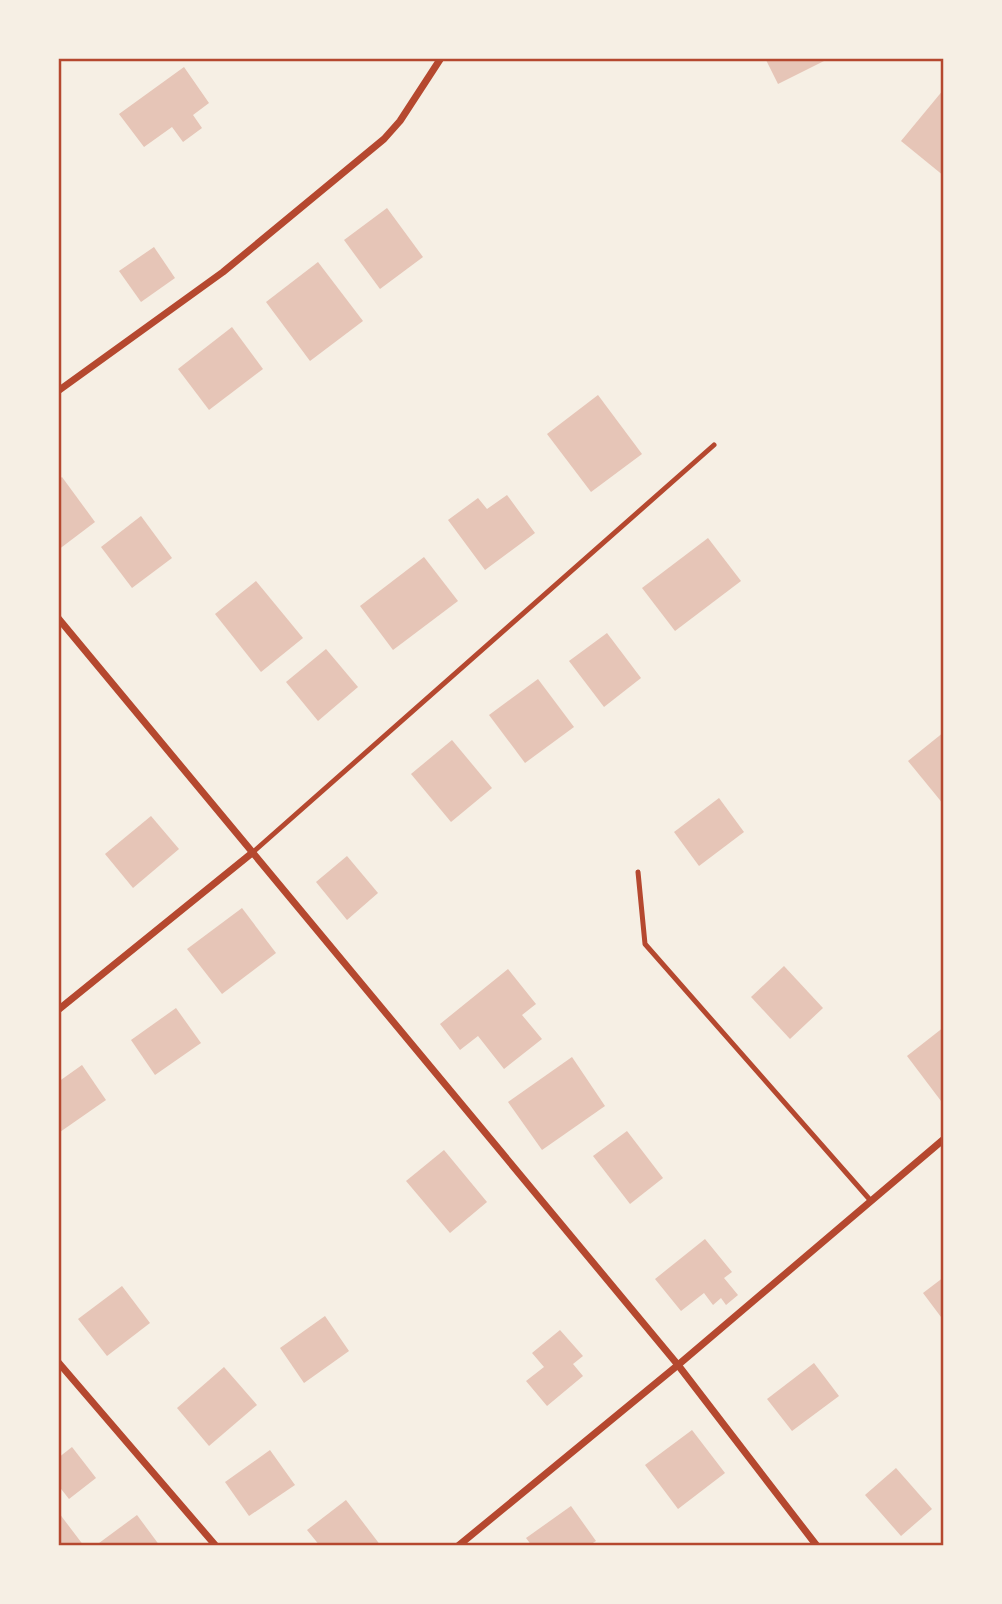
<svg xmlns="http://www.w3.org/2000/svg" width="1002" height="1604" font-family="Arial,sans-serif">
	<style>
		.building { fill: #e6c5b7 }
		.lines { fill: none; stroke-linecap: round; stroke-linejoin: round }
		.service { stroke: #b5482f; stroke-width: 5 }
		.minor { stroke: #b5482f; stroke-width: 7 }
		.neatline { fill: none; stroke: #b5482f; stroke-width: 2.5 }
	</style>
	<rect width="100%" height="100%" fill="#f6efe4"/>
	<!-- building -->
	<g class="building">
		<polygon points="765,58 830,58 778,84"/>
		<polygon points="184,67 209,103 193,115 202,128 183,142 172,127 144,147 119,114"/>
		<polygon points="944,89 944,176 901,141"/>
		<polygon points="387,208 423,257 380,289 344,240"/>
		<polygon points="154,247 175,278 141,302 119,271"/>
		<polygon points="318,262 363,321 310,361 266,302"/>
		<polygon points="232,327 263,369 209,410 178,369"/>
		<polygon points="598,395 642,454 591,492 547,434"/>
		<polygon points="62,477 95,522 58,550 58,480"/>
		<polygon points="507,495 535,533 485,570 448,520 478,498 487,509"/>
		<polygon points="141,516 172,558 132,588 101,547"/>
		<polygon points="708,538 741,581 675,631 642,588"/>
		<polygon points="424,557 458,601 393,650 360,606"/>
		<polygon points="256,581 303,638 261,672 215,614"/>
		<polygon points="607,633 641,678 604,707 569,661"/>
		<polygon points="326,649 358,687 318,721 286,682"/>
		<polygon points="538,679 574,727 525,763 489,715"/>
		<polygon points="944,732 944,805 908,761"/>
		<polygon points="452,740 492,788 451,822 411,774"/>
		<polygon points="719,798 744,832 699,866 674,832"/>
		<polygon points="151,816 179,849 133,888 105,854"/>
		<polygon points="347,856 378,893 347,920 316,882"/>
		<polygon points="242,908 276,953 222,994 187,949"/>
		<polygon points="784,966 823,1008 790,1039 751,997"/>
		<polygon points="508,969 536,1004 522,1015 542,1039 504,1069 478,1036 460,1050 440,1024"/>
		<polygon points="176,1008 201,1043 155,1075 131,1040"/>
		<polygon points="944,1027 944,1098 941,1101 907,1056"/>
		<polygon points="572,1057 605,1106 542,1150 508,1102"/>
		<polygon points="82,1065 106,1100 60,1132 58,1128 58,1082"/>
		<polygon points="627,1131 663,1178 630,1204 593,1156"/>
		<polygon points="444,1150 487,1202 450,1233 406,1181"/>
		<polygon points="705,1239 732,1272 724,1278 738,1295 726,1305 721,1298 713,1305 704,1293 681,1311 655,1279"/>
		<polygon points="944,1277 944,1321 923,1293"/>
		<polygon points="122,1286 150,1323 107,1356 78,1319"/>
		<polygon points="325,1316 349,1351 304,1383 280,1348"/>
		<polygon points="560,1330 583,1356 573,1364 583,1376 547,1406 526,1381 544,1367 532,1353"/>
		<polygon points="814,1363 839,1396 792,1431 767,1399"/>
		<polygon points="224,1367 257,1405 209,1446 177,1408"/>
		<polygon points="692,1430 725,1473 678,1509 645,1465"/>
		<polygon points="72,1447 96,1478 69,1499 58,1485 58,1458"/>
		<polygon points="270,1450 295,1485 249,1516 225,1482"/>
		<polygon points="896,1468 932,1509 901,1536 865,1495"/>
		<polygon points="346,1500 381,1546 320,1546 307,1530"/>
		<polygon points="571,1506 596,1541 588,1546 532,1546 526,1538"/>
		<polygon points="58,1511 62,1517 84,1546 58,1546"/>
		<polygon points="137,1515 160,1546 95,1546"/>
	</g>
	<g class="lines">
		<!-- service -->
		<g class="service">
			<polyline points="252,853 714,445"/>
			<polyline points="638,872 645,944 871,1201"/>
		</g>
		<!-- minor -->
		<g class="minor">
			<polyline points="58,391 223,272 384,139 400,121 441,58"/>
			<polyline points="58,618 678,1365 817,1546"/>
			<polyline points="58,1010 252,853"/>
			<polyline points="58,1362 216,1546"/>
			<polyline points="458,1546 678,1365 944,1139"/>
		</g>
	</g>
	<!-- border -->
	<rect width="1002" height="1604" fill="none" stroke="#f6efe4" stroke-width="119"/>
	<rect x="60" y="60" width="882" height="1484" class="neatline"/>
</svg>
